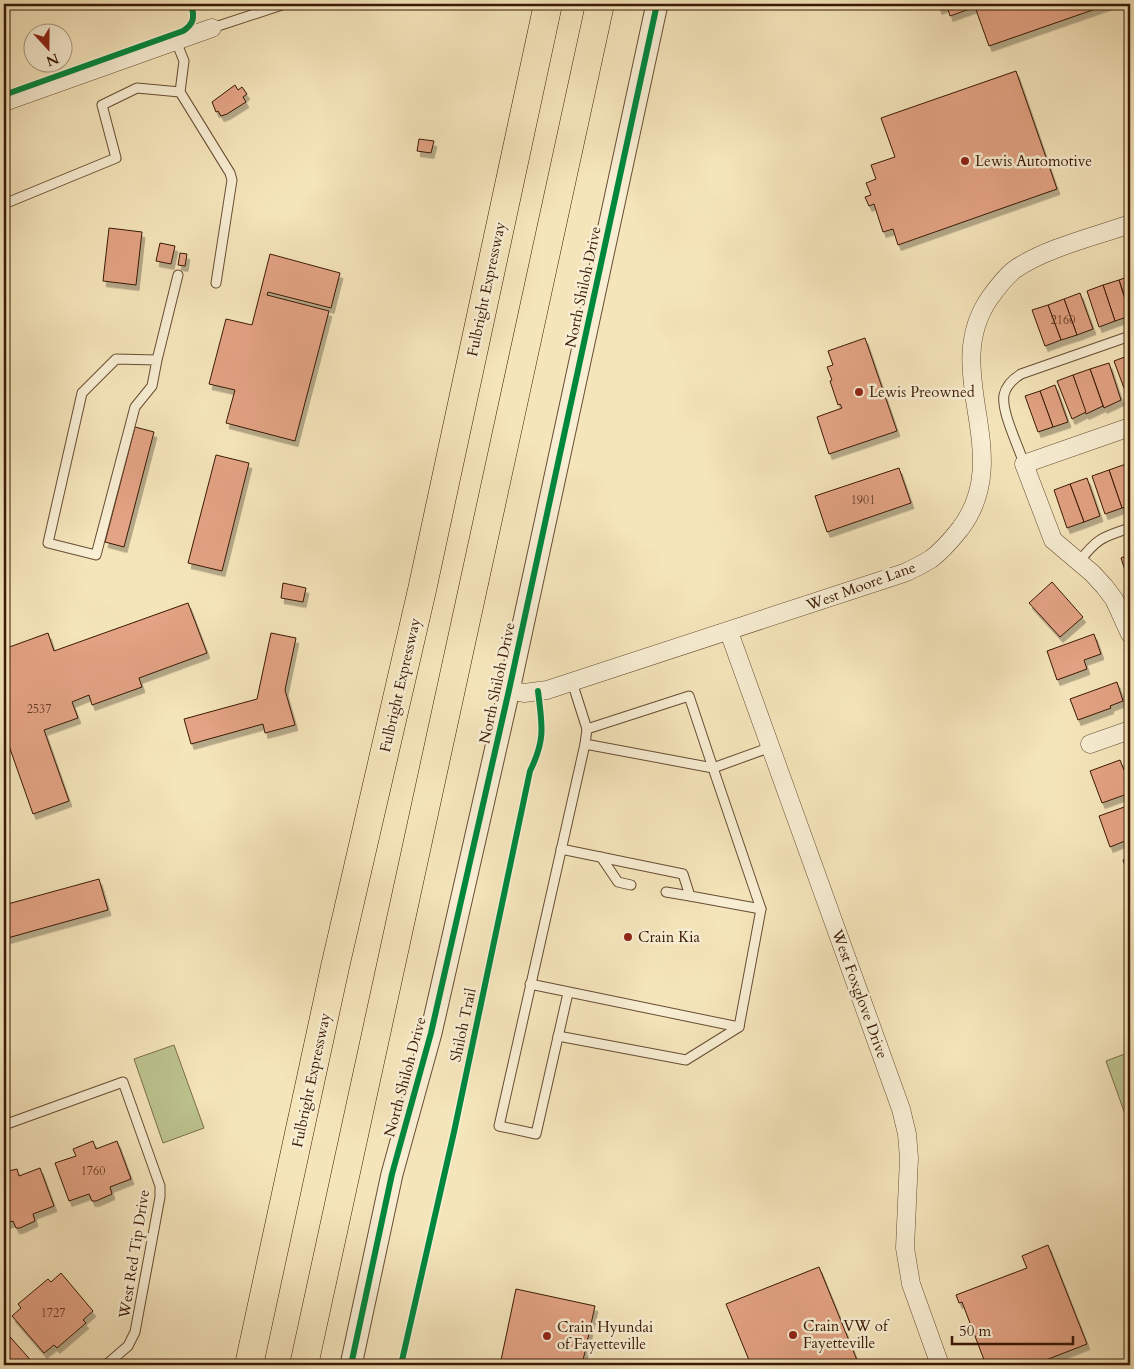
<svg xmlns="http://www.w3.org/2000/svg" width="1134" height="1369" font-family="Cardo,serif">
	<style>
		.green { fill: #bdc48f; stroke: #7b6e4a }
		.building { fill: #e3a384; stroke: #391904; filter: url(#shadow) }
		.lines { fill: none; stroke-linecap: round; stroke-linejoin: round }
		.service-casing { stroke: #684c32; stroke-width: 11 }
		.minor-casing { stroke: #684c32; stroke-width: 19 }
		.tertiary-casing { stroke: #684c32; stroke-width: 23 }
		.motorway-casing { stroke: #391904; stroke-width: 29 }
		.service { stroke: #f8eed3; stroke-width: 9 }
		.minor { stroke: #f8eed3; stroke-width: 18 }
		.tertiary { stroke: #f8eed3; stroke-width: 21 }
		.motorway { stroke: #f5e5bb; stroke-width: 28 }
		.cycleway-casing { stroke: #f8eed3; stroke-width: 9 }
		.cycleway { stroke: #00873e; stroke-width: 6 }
		.poi-dot { fill: #8f2418; stroke: #f8eed3; stroke-width: 2 }
		.labels { text-anchor: middle; dominant-baseline: central; stroke-width: 5; stroke-linejoin: round; paint-order: stroke }
		.number-label { font-size: 12px; fill: #643c24 }
		.poi-label { font-size: 15px; fill: #391904; stroke: #f8eed3; text-anchor: start }
		.street-label { font-size: 15px; fill: #391904; stroke: #f8eed3 }
	</style>
	<defs>
		<filter id="shadow"><feDropShadow dx="3" dy="5.5" stdDeviation="0" flood-color="#0004"/></filter>
	</defs>
	<rect width="100%" height="100%" fill="#f5e5bb"/>
	<filter id="stains"><feTurbulence type="fractalNoise" baseFrequency=".004" numOctaves="4"/><feColorMatrix values="0 0 0 0 .2 0 0 0 0 .09 0 0 0 0 .02 0 0 0 .5 -.17"/></filter>
	<radialGradient id="worn" r=".72"><stop offset=".6" stop-color="#630" stop-opacity="0"/><stop offset="1" stop-color="#630" stop-opacity=".3"/></radialGradient>
	<!-- green -->
	<g class="green">
		<polygon points="174,1045 204,1128 163,1143 134,1059"/>
		<polygon points="1130,1052 1130,1128 1106,1061"/>
	</g>
	<!-- building -->
	<g class="building">
		<polygon points="937,4 1110,4 989,46 975,7 950,16 947,6 939,9"/>
		<polygon points="1016,71 1057,189 898,245 893,229 883,232 874,204 869,206 865,197 871,195 866,183 876,179 871,165 895,157 881,118"/>
		<polygon points="235,85 238,90 242,87 247,94 243,97 246,102 227,114 221,116 218,111 216,112 212,102"/>
		<polygon points="419,139 434,141 431,153 417,151"/>
		<polygon points="109,228 142,232 136,285 103,281"/>
		<polygon points="160,243 175,246 171,264 156,261"/>
		<polygon points="180,253 187,254 185,266 178,265"/>
		<polygon points="270,254 340,273 331,308 268,292 267,295 329,311 295,441 226,423 235,390 209,384 226,319 252,325"/>
		<polygon points="1130,276 1130,312 1119,280"/>
		<polygon points="1119,280 1130,316 1115,321 1103,285"/>
		<polygon points="1103,285 1115,321 1099,327 1087,291"/>
		<polygon points="1080,293 1093,329 1077,335 1064,299"/>
		<polygon points="1064,299 1077,335 1061,340 1048,305"/>
		<polygon points="1048,305 1061,340 1045,346 1032,310"/>
		<polygon points="865,338 897,431 829,454 817,417 842,408 840,404 838,405 830,381 832,380 827,367 833,365 828,351"/>
		<polygon points="1130,355 1130,399 1128,399 1114,361"/>
		<polygon points="1109,363 1121,400 1104,408 1090,369"/>
		<polygon points="1090,369 1103,406 1086,414 1073,375"/>
		<polygon points="1073,375 1086,412 1072,419 1057,381"/>
		<polygon points="1055,385 1068,422 1053,427 1040,391"/>
		<polygon points="1040,391 1053,427 1038,432 1025,396"/>
		<polygon points="135,427 154,432 124,547 105,542"/>
		<polygon points="216,455 249,463 222,571 188,563"/>
		<polygon points="1126,464 1130,476 1130,505 1122,508 1109,470"/>
		<polygon points="899,468 911,503 827,532 815,496"/>
		<polygon points="1109,470 1122,508 1105,514 1092,476"/>
		<polygon points="1087,478 1100,516 1084,522 1070,484"/>
		<polygon points="1070,484 1084,522 1067,528 1054,490"/>
		<polygon points="1130,554 1130,586 1121,558"/>
		<polygon points="1052,582 1083,617 1060,637 1029,603"/>
		<polygon points="283,583 306,588 303,602 281,598"/>
		<polygon points="188,603 207,653 139,678 142,687 92,705 89,695 72,702 78,718 44,730 69,801 33,814 8,743 4,744 4,649 48,633 54,651"/>
		<polygon points="271,633 296,638 285,690 295,725 265,733 263,724 191,744 184,719 257,699"/>
		<polygon points="1094,634 1101,654 1084,660 1087,669 1057,680 1047,651"/>
		<polygon points="1117,682 1123,701 1110,706 1111,708 1078,720 1070,699"/>
		<polygon points="1120,760 1124,770 1128,768 1130,773 1130,793 1102,803 1090,771"/>
		<polygon points="1130,805 1130,839 1110,847 1099,816"/>
		<polygon points="1130,857 1130,880 1123,860"/>
		<polygon points="99,879 108,910 4,939 4,905"/>
		<polygon points="93,1141 96,1149 117,1141 131,1179 110,1187 112,1194 96,1201 92,1201 89,1194 69,1201 55,1163 76,1156 73,1149"/>
		<polygon points="40,1168 54,1206 33,1214 35,1221 20,1228 16,1228 13,1221 4,1224 4,1172 17,1169 19,1176"/>
		<polygon points="1048,1245 1087,1344 1033,1365 986,1365 962,1302 959,1303 956,1295 1027,1268 1022,1256"/>
		<polygon points="819,1267 859,1365 751,1365 726,1304"/>
		<polygon points="61,1273 93,1311 83,1320 86,1323 57,1348 54,1345 44,1353 12,1316 21,1308 18,1304 48,1279 51,1282"/>
		<polygon points="516,1289 595,1306 582,1365 500,1365"/>
		<polygon points="4,1330 34,1364 32,1365 4,1365"/>
	</g>
	<g class="lines">
		<!-- service casing -->
		<g class="service-casing">
			<g id="service">
				<polyline points="212,28 285,4"/>
				<polyline points="176,41 184,61 180,92 230,173 232,180 216,283"/>
				<polyline points="4,204 116,158 102,105 137,88 180,92"/>
				<polyline points="157,360 152,386 135,407 96,555 48,543 82,393 116,359 157,360 178,275"/>
				<path d="M1024,464C1019,447 1001,412 1004,395C1006,385 1013,379 1021,374L1130,336"/>
				<path d="M1079,562C1097,538 1103,537 1130,528"/>
				<polyline points="587,729 689,696 713,768 771,747"/>
				<polyline points="561,849 683,874 690,896 761,909"/>
				<polyline points="601,857 618,882 631,885"/>
				<polyline points="666,892 690,896"/>
				<polyline points="530,984 739,1027 761,909 713,768 585,744"/>
				<polyline points="568,993 536,1134 499,1126 585,744 587,729 572,682"/>
				<polyline points="558,1036 686,1060 739,1027"/>
				<polyline points="4,1125 123,1082 160,1186 160,1197 135,1332 128,1346 106,1365"/>
			</g>
		</g>
		<!-- minor casing -->
		<g class="minor-casing">
			<g id="minor">
				<polyline points="4,102 212,28"/>
				<polyline points="1130,427 1024,464 1053,540 1092,573 1104,586 1114,599 1130,634"/>
				<polyline points="729,632 901,1109 907,1134 909,1158 905,1248 911,1284 940,1365"/>
				<path d="M509,690L524,693L547,690L904,573C913,569 923,564 931,559C942,551 952,539 960,529C1017,454 939,373 989,299C996,289 1004,278 1014,270C1045,248 1094,237 1130,224"/>
				<polyline points="1090,744 1130,730"/>
			</g>
		</g>
		<!-- tertiary casing -->
		<g class="tertiary-casing">
			<polyline id="tertiary" points="351,1365 392,1174 431,1033 509,690 657,4"/>
		</g>
		<!-- motorway casing -->
		<g class="motorway-casing">
			<g id="motorway">
				<polyline points="249,1365 335,967 422,590 548,4"/>
				<polyline points="304,1365 600,4"/>
			</g>
		</g>
		<!-- service -->
		<use href="#service" class="service"/>
		<!-- minor -->
		<use href="#minor" class="minor"/>
		<!-- tertiary -->
		<use href="#tertiary" class="tertiary"/>
		<!-- motorway -->
		<use href="#motorway" class="motorway"/>
		<!-- cycleway casing -->
		<g class="cycleway-casing">
			<g id="cycleway">
				<path d="M4,95L183,31C194,24 195,17 191,4"/>
				<polyline points="351,1365 392,1174 431,1033 509,690 657,4"/>
				<path d="M401,1365L454,1132L530,771C546,739 542,725 538,691"/>
			</g>
		</g>
		<!-- cycleway -->
		<use href="#cycleway" class="cycleway"/>
	</g>
	<!-- markers -->
	<g class="poi-dot">
		<circle cx="965" cy="161" r="5"/>
		<circle cx="859" cy="392" r="5"/>
		<circle cx="628" cy="937" r="5"/>
		<circle cx="793" cy="1335" r="5"/>
		<circle cx="547" cy="1336" r="5"/>
	</g>
	<g class="labels">
		<!-- number labels -->
		<g class="number-label">
			<text x="1063" y="320">2160</text>
			<text x="863" y="500">1901</text>
			<text x="39" y="709">2537</text>
			<text x="93" y="1171">1760</text>
			<text x="53" y="1313">1727</text>
		</g>
		<!-- poi labels -->
		<g class="poi-label">
			<text x="975" y="161">Lewis Automotive</text>
			<text x="869" y="392">Lewis Preowned</text>
			<text x="638" y="937">Crain Kia</text>
			<text x="803" y="1326">Crain VW of<tspan x="803" dy="17">Fayetteville</tspan></text>
			<text x="557" y="1327">Crain Hyundai<tspan x="557" dy="17">of Fayetteville</tspan></text>
		</g>
		<!-- street labels -->
		<g class="street-label">
			<text transform="translate(583 287) rotate(-78)">North Shiloh Drive</text>
			<text transform="translate(486 289) rotate(-78)">Fulbright Expressway</text>
			<text transform="translate(861 586) rotate(-20)">West Moore Lane</text>
			<text transform="translate(497 683) rotate(-78)">North Shiloh Drive</text>
			<text transform="translate(400 685) rotate(-77)">Fulbright Expressway</text>
			<text transform="translate(860 994) rotate(70)">West Foxglove Drive</text>
			<text transform="translate(463 1025) rotate(-78)">Shiloh Trail</text>
			<text transform="translate(405 1077) rotate(-75)">North Shiloh Drive</text>
			<text transform="translate(311 1080) rotate(-78)">Fulbright Expressway</text>
			<text transform="translate(134 1254) rotate(-81)">West Red Tip Drive</text>
		</g>
	</g>
	<!-- margin -->
	<rect width="1134" height="1369" fill="none" stroke="#f5e5bb" stroke-width="20"/>
	<rect x="5" y="5" width="1124" height="1359" fill="none" stroke="#391904" stroke-width="2.5"/>
	<rect x="10" y="10" width="1114" height="1349" fill="none" stroke="#391904"/>
	<!-- north arrow -->
	<g transform="translate(48 48) rotate(159)"><circle r="24" fill="#f8eed3" stroke="#ac9980"/>
	<path d="M0-4L9 19L0 12L-9 19Z" fill="#8f2418"/>
	<text y="-8" font-size="14" font-weight="bold" text-anchor="middle" fill="#391904">N</text>
	</g>
	<!-- scale -->
	<path d="M952 1336v8h121v-8" fill="none" stroke="#391904" stroke-width="2.5"/>
	<text x="959" y="1336" font-size="15" fill="#391904" stroke="#f8eed3" stroke-width="4" paint-order="stroke">50 m</text>
	<rect width="100%" height="100%" filter="url(#stains)"/>
	<rect width="100%" height="100%" fill="url(#worn)"/>
</svg>
